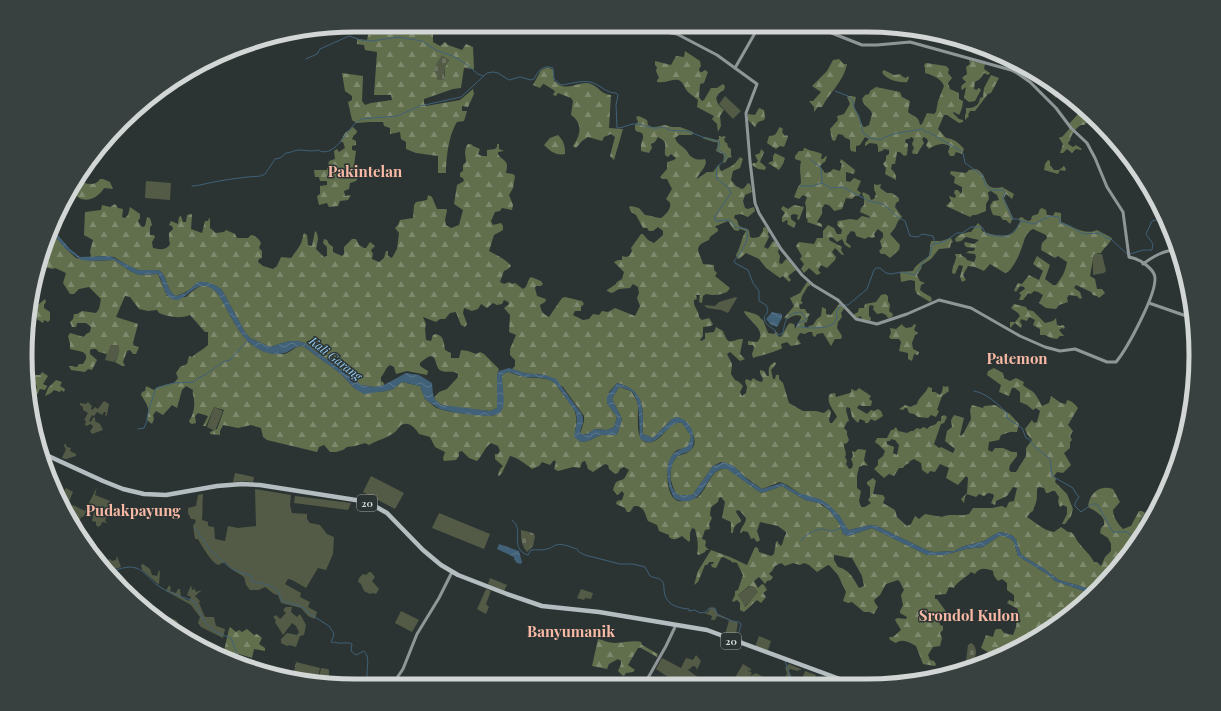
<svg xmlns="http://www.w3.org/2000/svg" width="1221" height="711" font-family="'Playfair Display',serif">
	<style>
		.grass { fill: #535b46 }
		.forest { fill: url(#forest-firs); fill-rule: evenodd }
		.cemetery { fill: url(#cemetery-stones) }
		.park { fill: url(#park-tufts) }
		.water { fill: url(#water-waves) }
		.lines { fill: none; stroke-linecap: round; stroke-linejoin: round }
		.stream { stroke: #416179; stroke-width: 1 }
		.secondary { stroke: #8f9697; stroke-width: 3 }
		.trunk { stroke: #b4bec0; stroke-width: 4.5 }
		.labels { text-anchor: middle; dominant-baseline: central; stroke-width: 3; stroke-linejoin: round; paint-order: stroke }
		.shield { fill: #2b3433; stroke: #a0a6a5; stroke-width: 1 }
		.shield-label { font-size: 10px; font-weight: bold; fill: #d2d7d6 }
		.water-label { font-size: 12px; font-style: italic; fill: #94ccf6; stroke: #2b3433 }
		.district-label { font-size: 15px; font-weight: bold; fill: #f9b9a5; stroke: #2b3433 }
		.rim { fill: none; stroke: #d2d7d6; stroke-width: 5 }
	</style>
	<defs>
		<pattern id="forest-firs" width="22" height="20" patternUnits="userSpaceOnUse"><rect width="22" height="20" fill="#626f4d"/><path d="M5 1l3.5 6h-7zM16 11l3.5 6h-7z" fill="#7f896e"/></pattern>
		<pattern id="cemetery-stones" width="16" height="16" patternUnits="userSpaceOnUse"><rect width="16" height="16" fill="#535b46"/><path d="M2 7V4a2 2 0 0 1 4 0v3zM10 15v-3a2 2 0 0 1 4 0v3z" fill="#6b7260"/></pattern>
		<pattern id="park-tufts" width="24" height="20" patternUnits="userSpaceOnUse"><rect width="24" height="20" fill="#535b46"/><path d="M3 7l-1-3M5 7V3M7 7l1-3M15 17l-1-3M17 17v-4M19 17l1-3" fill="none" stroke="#6b7260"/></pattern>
		<pattern id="water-waves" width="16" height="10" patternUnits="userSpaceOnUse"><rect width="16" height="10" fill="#416179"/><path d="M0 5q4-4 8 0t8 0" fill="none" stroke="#5c778b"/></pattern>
	</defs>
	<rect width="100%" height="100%" fill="#2b3433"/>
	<!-- grass -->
	<g class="grass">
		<polygon points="725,96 741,111 733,119 719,104"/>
		<polygon points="146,181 171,183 170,200 145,198"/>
		<polygon points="1094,254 1102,254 1106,271 1104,273 1093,275 1093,261"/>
		<polygon points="736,297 737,298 728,313 721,310 707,308 704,305 715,306 719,302"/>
		<path d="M114,344L118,345C121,351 118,358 114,362L105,360C107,355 107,346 114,344Z"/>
		<polygon points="104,401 109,404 107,415 105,416 106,412 104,412 102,415 97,412 94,416 92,415 89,421 91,422 93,418 95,417 95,421 100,424 103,430 92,434 90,431 93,427 92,425 90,424 87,426 85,425 86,421 84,420 88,413 83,410 83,407 80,405 80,403 86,404 88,402 92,406 91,409 92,410 95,407 98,409"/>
		<polygon points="214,407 223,411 215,431 207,427"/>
		<polygon points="65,443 67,447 71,448 70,451 76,454 76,456 66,459 62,458 66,449 64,446"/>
		<polygon points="235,473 254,477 253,482 244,481 233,482"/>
		<polygon points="371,476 404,493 395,509 363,492"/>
		<polygon points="97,487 95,495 110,501 109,506 107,509 107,515 105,521 108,523 102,522 101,525 98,527 96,525 96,522 92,521 94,511 88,509 83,517 81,517 80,520 70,516 69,514 70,512 67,510 68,507 71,508 73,505 85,511"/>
		<polygon points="66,488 73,492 66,509 58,495 63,499 65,497 62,494"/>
		<path d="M255,489L291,495L290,505L292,513L307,514V519L310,523L320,525L327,534L334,537L333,554L326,570L318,568L306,588L292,580L288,579L285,584L301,593L300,597L310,602L308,607L317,612L315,619L308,616L301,608L281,603L278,595L274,594L265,587L259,590H250L246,585L244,577L230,568L225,562L218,565C211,562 202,546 198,539H195L193,526L196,521L194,519H191L188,513V508L196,506L198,495L203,494C202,503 203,511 202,520L208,522V526L214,527L215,539L225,541L228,526L238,528L256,526Z"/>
		<polygon points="295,496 351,503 348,510 294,503"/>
		<polygon points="439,513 490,534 484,549 432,528"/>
		<polygon points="117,556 121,567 112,570 108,567 108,571 103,566 105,566 106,561 110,559 112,561 116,560"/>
		<polygon points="143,564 150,569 152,575 157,576 159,570 160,572 159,585 142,570 141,565"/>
		<polygon points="369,572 371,572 375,577 372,581 379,589 376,594 372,593 370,594 364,591 361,584 358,582 359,578 363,574 366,575"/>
		<polygon points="490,578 507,585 504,591 488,584"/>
		<polygon points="169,585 171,588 170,591 176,593 178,589 180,589 181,597 189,601 191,597 187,595 191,585 192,590 193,590 194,588 196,592 202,590 195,596 200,601 199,603 205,617 214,617 216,626 225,629 223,638 201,627 198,623 200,617 191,605 166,591"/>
		<polygon points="750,586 753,586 758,592 751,600 744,607 738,595"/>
		<polygon points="486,589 491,591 486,604 489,607 486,614 477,609"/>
		<polygon points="581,589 593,593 591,599 585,598 584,600 577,598"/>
		<path d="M146,606L154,612L176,620C180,624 179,628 178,634L172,630Z"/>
		<polygon points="286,607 292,607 291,612 297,617 300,614 306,625 304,635 300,636 296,647 289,645 287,646 281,643 281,639 287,633 297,635 299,632 296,626 292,623 283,635 275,622 276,620 273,617 276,615 280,619 286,613 283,610"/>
		<polygon points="710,608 714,608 716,611 717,614 738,623 735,639 725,635 729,620 717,616 715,620 711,620 712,616 704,613 708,612"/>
		<polygon points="401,611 419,620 412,632 395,623"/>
		<polygon points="759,636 771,641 768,650 756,647 756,644"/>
		<polygon points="696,655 701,661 697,670 696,667 693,666 688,670 699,678 696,685 684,685 687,682 681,677 677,683 656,669 662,658 681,668 686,658 693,660"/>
		<path d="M743,664L751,669V671L747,670L752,673L750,676L756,673L765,678L761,685C752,685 739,688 733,681Z"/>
		<polygon points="789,664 801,669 801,670 799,670 798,671 790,669 789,671 793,680 792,683 789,685 783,682 781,679 782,677 785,678 787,673 785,668"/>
		<polygon points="321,668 328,669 329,670 329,684 318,682"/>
		<polygon points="805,671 816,675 813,685 800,685"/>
	</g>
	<!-- forest -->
	<g class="forest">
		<path d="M364,25H406L433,34V42L440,46L445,42L448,45L462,50L466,44L473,47L474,69L464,68L461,88L453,89L424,99V103L426,106L460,100L473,89L474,94L468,107L462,106V111H467L464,121L457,122C449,134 446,158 446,173H438V156L416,153L406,149V142L401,139L400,132L390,134V128L384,126L383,122H370L356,123L352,120L348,102L352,100V96L345,91L342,73L363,76L362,101L365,105L371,103L392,100L391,95H374L377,52L365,50L364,45L357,44V39L367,40L369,31L363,29ZM442,56L449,60L445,67V76L438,80C436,71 436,64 442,56Z"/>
		<path d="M685,51L700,61L701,66L699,69L700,72H702L705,70L708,72L704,83L700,84L699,97L702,101L704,100L711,88H717L723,84L725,86L724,90L719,93L716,98L718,104L724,110L720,116L721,126L718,132L717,124L712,119L714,116L697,107L698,100C695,97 691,95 688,92C683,86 683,78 673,80C668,81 663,83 657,82V80L659,78L656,71L657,67L655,65V61L671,65L676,56L684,57Z"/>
		<path d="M839,59L844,64H847C844,81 830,92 822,107H818L814,112V107L809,101H813L821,92L812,86L827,71L833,60Z"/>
		<polygon points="969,60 985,64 984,69 990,73 988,75 984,73 980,79 975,82 974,89 977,90 978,88 979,88 981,90 975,101 969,102 964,98 966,87 962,90 961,88 962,85 966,82 962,78 967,74 966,67 970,64"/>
		<path d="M926,63L946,66L949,69L948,73L952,78L948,83L950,89L959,93V99L963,101C963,105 961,112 959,115L954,112L953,113L959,119L963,120V122L959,123L947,115H944L938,129L946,138C953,138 959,143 964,149L962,154L956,152L954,156H950L948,152L950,146C941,142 935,145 929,149L926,145L928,141L927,139L924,137L922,139L924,143L917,154H913L912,152L914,148L912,144L914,139L911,137L909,139H906L905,142L908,144L907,155L904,156L900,152H897L895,164H892L891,169C894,171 897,176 896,180L885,174L886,168L883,164L886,160V156L889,154V150L884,149L882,151L878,152V147L877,144L870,143L865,146V143L869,139L865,137L860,145L856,146V152L851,151L850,148V140L844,137L843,135L838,134L835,141L832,140L830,129L838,120L837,116L844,114L850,104L847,97L849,96L856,97L854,106L863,127H865L869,125L872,114L871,111L864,104L862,99L865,95L869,94L870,91L876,87L900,92L902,97L910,101L908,112C914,117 919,116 920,125L922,124L927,113L934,114L936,112L938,101L944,86C941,78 932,75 925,73V68L924,65Z"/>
		<path d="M548,67L553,70L554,81C556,82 559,85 562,86C572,89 582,80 591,84C600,88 601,94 611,95L609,128L623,129L614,160L610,156L615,137L611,134L604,137L602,141L588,137L582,141L576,148L573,146C581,135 583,123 571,115L573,101L571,98L558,93L556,96L553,95L555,91L544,84H543L540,88L533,85L541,70Z"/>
		<path d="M884,70L894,75L900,74L903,77L906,78L908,76L909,78L907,82C899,83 886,80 882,72Z"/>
		<polygon points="1034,73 1049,81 1058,88 1058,90 1061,91 1056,98"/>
		<path d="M991,75L999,78L991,93L988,94L975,111H970L968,115L969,116L965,120V115L966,113V108C973,108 979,107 980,98L983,97L984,88Z"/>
		<path d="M1077,104L1099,122L1092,124L1088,122L1084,125H1081C1076,128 1071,134 1070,141H1069L1068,144L1073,147L1076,145L1082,149L1081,150L1076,149L1072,153L1067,149L1063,153H1060L1063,144L1059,138L1060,137H1062L1071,127L1069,124L1078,114L1073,108Z"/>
		<polygon points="759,108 764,110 765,118 764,120 758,122 755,127 747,119 748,114 755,115"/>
		<path d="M639,116L647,120L648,125C654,129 659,126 665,125L672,127H680L693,132V134L691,135H679L675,138C677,144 681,145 686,150C688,152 689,156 692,157C695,160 701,160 705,159L706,162C705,169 698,174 697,179L707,172H713L719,164L720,170L722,171C731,166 733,167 740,157L743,159L740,168L733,171L731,180L736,186L742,189L744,188L748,183L750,184L752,192L745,195L743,201L745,208L748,209L754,207L755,211L748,217C742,215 744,213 735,215L734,218L737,220L739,226L749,230L750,237L753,238L759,237L763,231V228L765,227L769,231L768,234L769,237L764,247L768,249L773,241L775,242L779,248L778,252L780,256L779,263L782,264L786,259L788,260L796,270L788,276L791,280L789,282L783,276L780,278L766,268L759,259L746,253L739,259L737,258L736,255C741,247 741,238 746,231L740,229L738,231L734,230L728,221L716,226L715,227L718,229V231L710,237L709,240C691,247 700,252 703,264L714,265V270L717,273L715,276L730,288L727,292C720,295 714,296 706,294L703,296L702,303L699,302L700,295H696L697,299L694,300C693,307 699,311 699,317L702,320L709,318L713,324L711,326L703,327V336L700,340L701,341L705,339V333L714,332L716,327L723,331C729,348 731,339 743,339L740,354L745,359L740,361L730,352L727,354L732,364L731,374L735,380L739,382L743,386L740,392L742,396L746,393L747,387L745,382L746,379L751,381L753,378L758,381L762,382L763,379L760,373V370L764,371L767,376H769C768,369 769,365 775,362L776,364L771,370L773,379H775L776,375H779V379L783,383L789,403L803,411H816L824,413L829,409L831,412L829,420L830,423H832L837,417C834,410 825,402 830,394L835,393L836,397L850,393L851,392V389L856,391L859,388L871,396L869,399L872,401L871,406H863L859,405L857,408L867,414L871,410L874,411L878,409L881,411L883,416L875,421L871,419L868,423H865V421L860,419L858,423L852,417L850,408L847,407L846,410L849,421L847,422L844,428L847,431V435L849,440L847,443L844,444V446L846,454L845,457L847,461L846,464L849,469L852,468L853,464L851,459L853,456L852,451L855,452L858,449L866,450L864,460L868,466L864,465L859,467L857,476V488L861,491L859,501L861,507H865L871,503L868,500L870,497V487L867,484V482L873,478L876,481L873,494L883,495L885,498L883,503L895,510L897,517L907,526L911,524L915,516L919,519L925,514C931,515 936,516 942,517C950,513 960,517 969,514L973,508H992L1002,506L1006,508L1009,502L1014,501L1017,488L1013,487L1007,496L996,501L995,505L991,503L994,496L993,494L988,493L984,496L979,494L976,497L967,494L965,497L964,503L961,499L967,493L968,478L966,476L958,485L946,478L949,468L940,464L935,472L930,471L928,474L922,470L921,463L914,459L910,461L909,463L905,465L903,468H899L894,476L889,474L884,478L874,469L878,465V460L883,456L885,451L879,445L875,442L877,438H887L891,430H893L896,427L898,431L907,433L911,431H913L917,428L920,429L924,427L927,429L929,427L936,424L938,421H941V417L944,415L947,417L944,423L941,424L934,444L939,448L941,447L953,453L955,449L945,441L947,431L952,427L951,420L954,415L964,418L960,435L961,436L963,434L971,419L970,410L972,405L983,408L984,406L995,405L1010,414L1019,424L1017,432H1010L1001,435L999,440L989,442L988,450L992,452L995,448H1003L1012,452H1017V456L1010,465L1009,470L1011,472H1016L1026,456V448L1032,440L1027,434L1025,429L1032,420L1034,423L1037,422L1040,411L1036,408L1033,410L1027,405L1020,402V392L1015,388H1012L1009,396L999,392L1001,385L987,375L988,371L994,368L1003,373L1004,378L1010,381L1016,378L1024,382L1023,385C1026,388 1029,389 1032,391C1037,395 1039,401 1042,406L1049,403L1051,396L1061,403L1066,404L1067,400C1072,401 1075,404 1078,408L1068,425L1073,431L1070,436L1072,440L1070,442V448L1064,453L1071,465L1063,473L1057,472L1054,476L1056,479L1055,482L1067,494L1073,509L1071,516L1065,524H1062L1067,514V507L1063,505L1060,507L1058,502L1059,497L1055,491H1052L1048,493H1046L1044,488L1039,487L1037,489C1037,502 1037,500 1033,511L1030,513L1027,517C1036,523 1043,530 1054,532L1061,527L1068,532H1071C1075,535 1076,540 1079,543C1084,550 1090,554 1094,562H1097L1101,566L1105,557L1111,551V544L1108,538L1100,533L1101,528L1104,525C1106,516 1095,511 1088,507C1089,494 1099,484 1113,489L1120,502L1113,510C1113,517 1118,524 1123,529L1131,526L1139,511H1142L1145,513L1139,522L1143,528L1147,527L1140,539L1099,589L1097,591L1059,580L1043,568L1026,558L1021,554L1016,540L1013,536L1006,533L999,532L984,541L964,546L954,551L934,552L929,551L918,546L877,526L870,525L849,530L847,529L839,515L824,502L799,493L787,485L780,482L762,489L745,477L739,471L721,462L713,466L693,494L691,495H678C670,486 667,468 676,458C679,454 684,455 688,452C701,445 692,429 684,420L672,419L653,438L643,434C642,429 643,424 643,418C643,398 636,388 617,383L609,392L607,403L617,417L614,427L607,430L595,429L591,433L582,435L580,434L584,421V416L563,387L545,375L525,373L512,369L515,366V360L510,355V349L516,335L509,332L510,315L504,308L509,304L508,302L504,300L502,304L497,305L493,303L487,308L481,304L478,309L472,311L464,308L463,313L467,324L465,327L461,325L456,312L450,313L445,319H440L436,322L423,317L426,324L425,329L426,340L431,341L433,335L436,334C444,336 444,343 445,350L451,353V358H459L461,350L468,351L476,354L480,352L484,354L499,369L497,375V408L490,411L450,407L442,405L437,402L434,398L439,392L447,389L458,377V374C453,370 448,373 442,371C432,368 440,345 420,363V366L428,371L427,375L407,371L396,374L394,367L390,365C385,368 385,373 381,377V381L384,383V385L375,387L361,385L305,343C292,338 282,343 270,347L250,338L245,332L222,290C205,275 192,291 176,296C166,291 168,276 159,270L142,271L132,268L114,257L106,256L91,257L90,251L93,240L84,235L85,212L101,210L102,205L110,207L115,204L118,208L123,209L122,217L125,218L128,215L130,207L140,214V218L138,221L141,226L143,227L145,226L147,217L150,218L152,225L150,227V235H154L155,237L152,242L153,248C160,250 167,250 170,244L169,240V233L173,229L172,226L169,225L171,221L178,224L179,217L181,216L183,222H186L187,215L191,214L192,215L191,229L202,233L205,221H208L209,218L210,219V228L216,233L224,232L226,230L235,234L237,238H248L251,235C255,235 259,239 261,243L259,248L262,251V258L259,259L258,262L263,266L273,269L277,266L281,257L291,258C294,254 302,244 302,240C303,237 303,235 304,233L307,235L308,245L312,246L315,231L317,233L318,239L316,249L324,257L327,256V247L323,243L324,239L327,240L329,244L333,247V252L342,256L344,254V247L352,239H356L359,245L364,248H366L370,242L375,246L371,250L373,254L372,259L379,262L384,258L386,251H388V256L392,258L397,249L399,233L395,228L398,225L400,220L413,218L414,205L416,202L427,200L428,195L432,197L437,209H446L447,210L445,220L446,225L451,228L459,225L463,210L454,204L457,185L464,181L463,178L460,177V173L463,171V165L466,162C466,156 463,150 468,144H471L473,146L480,149L478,154L482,156H487V150L495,149L497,147V144H499V149L504,151L498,152V154C500,159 508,160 507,167C507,169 506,171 506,173L513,174L515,176L513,188L509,195L513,205L512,210L502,208L500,211L495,212L491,221L493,225L501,223L503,226V230L494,235L489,251C496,255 506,259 511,266L508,269L504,271L500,282L504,284L509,282L512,284L515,283L523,289C528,287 527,280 531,277L541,281L543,284L541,286H536L535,288L537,296L546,299L545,302L540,305C541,311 543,314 549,317L562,298L565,297L582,301L584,304L581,307V311H575L573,315L583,320L589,319L593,314L599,315L602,311L608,312L615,308L635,316L640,306L637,298L639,293L638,287L633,284L630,288L619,289L612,293L607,291V290L616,284L617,282L622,279L624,272L614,262L618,260H622V256L626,257L629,256L632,251L631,248L641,234H643L648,240L654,243L663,235V231L658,227L653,231H649L647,228H643L636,215L631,212L629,207L631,206L639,208L645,215C650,215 655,218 661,218C664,216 672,209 670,203C669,201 667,200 666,199L672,189L667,179H662L660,177L667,169V162L674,160L676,158L671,154L668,157L665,155C664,145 669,143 658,137L655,142L651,144L652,148L649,153L641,151C641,149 641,148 641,146C641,140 645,139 642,133L636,131L635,129V125L638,122L636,117ZM891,439L895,440L899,445L897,455L893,453L894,447L887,444V441H890Z"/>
		<polygon points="353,127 357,131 356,134 354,135 352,139 356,141 356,145 352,146 352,150 356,151 354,165 359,168 360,175 356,181 350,183 349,189 344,191 345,196 351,195 348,200 340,201 338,206 329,207 327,203 319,205 317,196 320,194 320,186 327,185 327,181 320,181 319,177 315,177 314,170 327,170 329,161 335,159 334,151 337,149 339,152 345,148 343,142 340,142 345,133"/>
		<path d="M780,127L783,129L782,132L785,136L787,135L788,137L784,147L780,146L776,149L767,143L769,136C778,136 776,131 780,127Z"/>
		<path d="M558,135C564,141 565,146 565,154C556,156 550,151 544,145L550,138Z"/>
		<polygon points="719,136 722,137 724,136 726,137 724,139 725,142 727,143 728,147 731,149 731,155 732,157 728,158 725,163 723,162 724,157 723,154 716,151 718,144 717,142 714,142 702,138 705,137 717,140 719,139"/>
		<path d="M804,148H805C809,151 816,151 822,154L821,159H823L826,156H827L825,162H824L820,166L825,173L830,172L833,169L840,171L842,164L840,162L841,159L855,170L854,174L846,172V181L850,182L854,178L861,181L857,190L861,193L859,196H855L852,199L846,198L842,209L834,211C831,207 830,205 825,204C820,210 823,209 822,214L817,222L822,224V227L807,222L808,220L806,218V207L805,203L807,197L803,195L799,199L794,197L798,187L801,183C801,175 799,169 801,161L795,159V156L799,151H803Z"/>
		<polygon points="761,149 764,152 760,162 766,167 765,170 758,169 752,165 753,163 756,163 758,161 755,155 760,153"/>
		<polygon points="775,153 785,158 783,164 779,170 768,163 773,161 773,156"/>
		<polygon points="1048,160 1050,161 1050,165 1054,170 1059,170 1064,166 1066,169 1065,171 1060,170 1058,174 1044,170 1045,164"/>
		<path d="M976,169C990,175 981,192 1002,187L1014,194L1012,199L1006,194L1004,198L1013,218L1010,224L1006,220H1003L1000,216L993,215L991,210L990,206L993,201L999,200L997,195L991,191L988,192L989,199L986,204V211L976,215H973L970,217L946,206L951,201L949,196L955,198L956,196L954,193L955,190H958L961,194L962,192V187L954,183L955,177L950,174L951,171L966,173L969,170Z"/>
		<path d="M100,179H103L110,182L113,189L104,188C94,206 67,203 77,180C85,183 94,188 100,179Z"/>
		<polygon points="874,184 877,185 881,184 880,188 887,193 892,193 899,198 899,201 896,203 895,207 902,217 898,221 895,228 890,234 900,245 899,250 890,258 885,254 881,254 879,251 882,248 880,241 883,237 883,233 878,229 874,234 875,237 872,238 868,237 865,239 856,236 855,232 851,231 847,236 846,242 851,246 850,248 845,245 842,239 837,242 833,238 830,237 829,240 842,247 841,250 844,255 842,255 835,248 832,252 836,257 835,260 827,268 821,265 818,270 821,273 817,275 809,268 804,273 801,269 804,264 800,259 802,256 796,246 799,242 814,244 817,238 823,238 823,231 828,225 834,228 837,234 841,234 842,230 837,225 838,221 850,219 857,220 862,216 870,218 869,216 860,212 861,208 864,205 864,197 862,195 863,192 869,195 871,200 874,199 876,194 874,189"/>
		<polygon points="794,205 804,207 799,220 797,219 798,215 794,214 791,215 791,219 796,223 794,228 787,224 788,221 786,220 784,222 782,222 782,217 785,213 781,209 783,206 788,209"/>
		<path d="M1042,208L1046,210L1047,215L1053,216L1055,212L1061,213V222C1072,226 1085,236 1097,230L1112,238C1111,242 1104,248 1101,253L1094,254L1090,276L1095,279L1097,289H1102L1105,293L1099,298L1097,296L1093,295L1091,292L1076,285L1074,288L1080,292L1082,298L1080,299L1077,296L1069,295L1067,298L1068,302L1059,305L1056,309L1046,308L1039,303L1043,295L1038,292L1034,291L1031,294L1028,293L1023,300H1019L1021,295L1019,293L1025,289L1024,287L1020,286L1016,292L1014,290L1018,283L1022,284L1029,275L1039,280L1043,271L1033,264L1037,256L1050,265L1045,279L1053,285H1056C1063,276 1065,272 1067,262L1058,256L1055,258L1041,250L1042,243L1047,238L1046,235L1033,229C1025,233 1025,239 1022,247C1019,256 1014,266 1008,272L1005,273L990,264L984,271L975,267L968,266L963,275L966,280L962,282L960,277L963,266L959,265L955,274L952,273C952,266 956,262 956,256L955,255V254H961L962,256L966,258L967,260L974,262L976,257L975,254L966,253L969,251H974L975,248L966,247L964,244L965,242L974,244L979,240L966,237L961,241L956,242L955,239C958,234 966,232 971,232L978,223L981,226L982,231C991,235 1005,238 1013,233C1016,231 1018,225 1020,222L1019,218L1022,217L1024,219L1028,221L1031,220L1032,216L1038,214L1040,209Z"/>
		<path d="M53,234L66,249L76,258L92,261L114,260L130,271L139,275L158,274L167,296L186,297C198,286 206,280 218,294C235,321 244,356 284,354C291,353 294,346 303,346L341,374L355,389L376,392L386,391L393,389L402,382L420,386L425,399C429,401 431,404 435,407C444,413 484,416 496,415L503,403L502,376L505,373L509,372C514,374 519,376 525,377C536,379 547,376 556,384C567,403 581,407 575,431L581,442L588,441L601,435H616L618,432L622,419L612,399L619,387L631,391C634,395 637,400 638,405C639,416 633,446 652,442C664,439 668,421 682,423L691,436L689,446C685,448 680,449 677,450C663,459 664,505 683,501C687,500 695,499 698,497C708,489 711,466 728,469L758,491L762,493L782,486L805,500L819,503L829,510L839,523L843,534L848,536L872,528L927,555H945L966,549L983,547L999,536H1004L1011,539L1014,542L1018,556L1047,574L1055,581L1093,594L1031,641V639C1021,637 1020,644 1015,649C1011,653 1001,655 996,657L981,648L986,635L993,637L995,630L997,629H1001L1004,633L1013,635L1016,627L1018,609L1007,603L1009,600L1014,602V595L1007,590V583L1002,579L998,581L994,576L993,571C986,568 979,567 975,574L971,572C966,578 956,582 954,588L949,587L946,594L935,595V599H937L947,613L948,617L940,616L939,620L940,625L943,626V630L940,633L942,638L940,646L933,647L928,655L930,660L934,661L936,664L935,666L923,664L916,646C910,642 902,638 896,643L890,640L889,637H893L901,630L895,620L897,618L906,619L907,617L900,613V611L903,605L901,595L904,590L900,582L898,580L886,584L880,595L874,600L875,603L878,607L874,614L869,612H864L852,602L848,603L843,601L846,592L838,575L830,566L828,565L817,572L809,565L804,563L800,565L793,563L785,566L781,563L775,566L772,571L769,574L773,577L771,580L767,581L765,584L759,577L754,581L758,588L762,584L764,585L767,590L763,593L766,597L761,603L757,600L744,612L740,610V603L737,600L733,602L732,601L735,595V591L738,590L743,575L737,563L734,562L733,563L731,561L723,557L721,558L716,568L712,567L711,564H713L714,562H709L707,565H705L698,582L694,585L698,571L711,550L730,557L747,565L755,547L758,548L759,552L771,556L774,554L776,542L778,541V543L781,546C784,542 783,538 786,534V532L778,526L760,522L757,531L760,540L757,542L754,538L751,539L748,532L743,531L741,533H740C741,526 746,524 746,518L740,511L737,510L736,512L741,520V522C736,523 733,528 733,533H731V522L722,518L725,502L721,497L719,498L718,502L711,507L710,515L712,518L709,524L710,529L705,530L702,539L705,540L706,542L705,546L709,550H706L705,552L699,555L697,554C699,546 697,537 695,529L692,528L690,533V540L689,542L682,536C677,539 674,541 669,537V535L659,531L657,525L648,521C645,514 644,505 634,506L630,512H627L625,508L616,504L617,501L622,500L624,494L622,491L618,495H617L613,490C616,481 615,482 624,479L629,470L624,467L620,469L618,473L615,474L609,469L608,465L605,464L593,472L588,469L586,463L585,461L582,462L580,468L573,467L558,471L554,469L556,462L554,460L550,465L542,462L539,466L532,469C527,465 517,457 510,456L502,473L499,476L498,475C499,471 500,468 503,466L495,459V454H498L500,451L498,446L491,443C484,448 483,455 477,461L469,458L462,451L459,452V456L456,460L444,461L443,458L445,452L435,447L430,437L419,434C417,430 410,422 404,424C400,424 398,430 395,432C388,438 377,440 369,445L365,443L355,446L347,447L343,450L336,452H330L324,445L319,447L317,452L267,440L263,437L261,428L251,425L238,428L223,425L220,431V435L210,434V432L217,429L224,410L214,407L206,426H203L208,416L198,413L195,416L196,423L192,424L190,423L189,421C193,416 195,407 194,400C194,396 192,394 193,390L186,386L182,390L177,408L172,405L163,415L156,411L153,415L154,419L152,424L147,420C150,408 148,406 141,395L142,392L145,391L146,386L154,390C158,386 168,384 174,383L178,378L176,373L180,367L187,364L189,356L192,357C197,352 203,350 208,345V332H205L190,315C180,319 169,317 159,313L157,310L148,311L139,309L130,297L125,296L116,317L138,324L133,343L134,346L139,347L136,354H133L130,350L127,351L123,362L125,366H122L115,362C118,357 121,351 118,345H111L107,354L99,352L96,349H92L90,350V354L97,360L92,370L88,369L85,372L71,370L69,366L77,367L79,364H83L86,359V355L83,352L70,349V344L68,336L70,333L84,337L86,334L90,332L91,327L86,323H77L76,327H72L70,322L73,319L74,314H77L82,311L96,313L99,309L101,299L89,287L79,289L74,294H70L63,283L66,273L55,268L53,269L38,266ZM834,555C838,555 847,558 852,558L862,576L864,586L859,588C853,578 850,570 838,567L834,560ZM749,586H753L758,592L745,607L738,595Z"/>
		<path d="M951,238L953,242L951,243L950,248L939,249L931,259L922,265L921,269L917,275L920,281L925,283L921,285L920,290L924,293L931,297L932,300L930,302L917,294L915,290V281L910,280L901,282L900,272L913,271C915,265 924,260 929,256L931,241H941Z"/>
		<path d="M807,282L810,284V286H808L802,296L801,301L803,303L799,305L800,309H805L807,313L810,314L808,317L807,322L804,323L805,327L807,328L809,326L813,325L817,319L821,316L822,307L826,309V314L831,315L839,304L841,305L844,309L841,313L842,317L838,322L837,328L842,336L841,339H835L831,346L823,333L817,334L815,337L813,336L812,332H808L805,334L800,333L797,338L801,344L791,346L787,342L781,344L782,348C779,351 759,356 753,358L752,354L754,348L753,345H748V341L757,342C768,331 749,321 744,312L745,311C749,312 756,314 759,316C760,318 761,319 763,320L768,333L774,334L775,332H777L778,336L780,337C785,333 785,327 790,323L794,324L795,329L801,318V316C796,314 792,316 788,319L784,318L794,306L790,298L800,293Z"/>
		<polygon points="885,294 888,296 888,301 890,305 889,311 893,314 892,317 888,318 886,315 882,313 877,314 873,309 874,306 870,305 869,307 869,316 871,318 870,322 862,320 861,316 857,318 853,315 858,312 859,308 864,308 865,304 876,302 881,295"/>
		<polygon points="45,299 46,302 44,305 44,308 50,312 50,320 48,322 44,320 43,323 32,316 32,309 36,305 39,304"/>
		<polygon points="1014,304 1026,307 1028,310 1033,311 1045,323 1053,321 1056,318 1057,325 1060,326 1063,325 1065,327 1064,329 1062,328 1059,330 1064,336 1060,336 1057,339 1051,338 1045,335 1040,335 1040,329 1033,325 1035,320 1029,317 1027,321 1021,319 1020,322 1022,325 1021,328 1015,323 1010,328 1010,322 1015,322 1020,316 1018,313 1011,308"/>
		<polygon points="902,324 903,326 906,328 912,327 914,324 916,325 914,330 918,333 917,334 915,335 912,343 913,349 919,352 918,355 914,354 912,361 908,359 908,353 899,351 901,342 899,339 891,339 889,337 891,333 890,328 896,329"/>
		<polygon points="31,369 31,373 36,375 40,375 42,372 48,376 43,384 47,386 45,390 40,389 34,400 31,399 30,394 32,389 34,391 37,388 36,384 31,383 26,376"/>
		<polygon points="56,380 62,382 60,386 65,389 64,392 61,390 60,392 54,390 51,393 45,396 48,388"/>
		<path d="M943,386L946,387L948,386L949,391L942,396L937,410L939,411L936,417L931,415L928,418L918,417L914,414L909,413L907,408H905L903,410L899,409L905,405L910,407L917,404C919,396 926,394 928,387L932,388V392H935L940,395L942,392Z"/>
		<polygon points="230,627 236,632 239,630 242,632 247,629 254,635 257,634 262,638 259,644 265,648 265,651 254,649 252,658 239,654 238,655 241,658 241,665 238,663 237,660 235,662 223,655 229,629"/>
		<path d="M598,639C603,640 609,643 615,643C621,643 635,640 641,642L642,645L658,654L657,657L641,648H638L628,665L635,670L633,672L626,673L624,676L622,675L618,671L621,664V661L618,659L609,664L607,669L592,666Z"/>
	</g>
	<!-- cemetery -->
	<g class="cemetery">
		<polygon points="442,55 449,60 445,67 444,80 438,80 436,73 434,71 437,62"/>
		<path d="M521,530L533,533L535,536L533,546L527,552C521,545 521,538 521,530Z"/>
		<path d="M971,643L973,644C977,649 977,655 973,661L970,659L968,662L966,661L968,645Z"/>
	</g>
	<!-- park -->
	<polygon class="park" points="296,662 320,668 317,682 293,677"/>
	<!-- water -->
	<g class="water">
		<path d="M54,231L70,249L80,257L110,256L138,270H159C168,276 166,291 176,296L185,293L198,282C207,281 215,284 222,290L245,332L250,338L270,347C282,343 292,338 305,343L361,385L375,387L384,385L406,373L419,375L432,383C433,393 432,400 442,405L490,411L497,408V375L499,371L509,368L525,373L545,375L556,379L581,413C586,421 581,425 580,433L585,435L595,429L607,430L614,427L617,417L607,403V396L617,383C637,388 643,398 643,419C643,424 642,429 643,434L653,438L672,419L677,417C691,420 697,436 692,449C688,453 682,453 678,456C670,462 669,479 672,487C674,490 676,493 678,495H691L693,494L713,466L724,462L734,466L748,480L762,489L782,483L799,493L820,499L829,505L839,515L847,528L849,530L870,525L877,526L918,546L929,551L934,552L954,551L964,546L984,541L999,532L1006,533L1013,536L1016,540L1021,554L1026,558L1043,568L1059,580L1097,591L1093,594L1055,581L1047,574L1018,556L1014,542L1011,539L1004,536H999L983,547L966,549L945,555H927L872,528L848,536L843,534L839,523L829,510L822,504L805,500L782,486L762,493L758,491L727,469C705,464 707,512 675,499C667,488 662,460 677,451C680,449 685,448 688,446L691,436L682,423C667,420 656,454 640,438C639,427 641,398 631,391C628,389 622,388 619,387L612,399L622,419L618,432L616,435H601L588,441L581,442L574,437L577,421L576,413L556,384C547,376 536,378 525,377C519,376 514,373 509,372L505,373L502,376C502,386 506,401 502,410C500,413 498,415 495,415C485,418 449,412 440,409C434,406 430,402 425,399L420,386L402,382L393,389L386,391L364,394L355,389L341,374L303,346C292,346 290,354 277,354C244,353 233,318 218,294C195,269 185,311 169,297C163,292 163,281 158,274L139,275L130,271L114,260L92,261L81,260L66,249L53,234Z"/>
		<polygon points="772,312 782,314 782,318 777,327 771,325 766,319"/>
		<polygon points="499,544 519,551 522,562 521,564 517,563 514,559 514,557 497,549"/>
	</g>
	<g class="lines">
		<!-- stream -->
		<g class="stream">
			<polyline points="306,59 317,54 320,49 349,36 361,40 372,41 398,37 422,41 436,50 453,56 466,64 478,74 483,76"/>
			<path d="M835,91L848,96L853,101L854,108L859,116L863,133L870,138L880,140C892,132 908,132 922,129L926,132H929C934,136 961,150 963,153C964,156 964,160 965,163L982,175L986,186L991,190H1003L1005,192L1003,198L1011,216L1012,219H1018L1022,221"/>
			<polyline points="810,159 821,168 822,182"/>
			<path d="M192,186C200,186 206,183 214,182C229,179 245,177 261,176L265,174L275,159L280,158L286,153C291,153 294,150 299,150C305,150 312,152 318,150C336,160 347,126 361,119L397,116L420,106L461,97L487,73L493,72L498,73L509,80L520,77L531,80L534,79C538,71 543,64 553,68L554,79L561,85C569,84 583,80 590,82C600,84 605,93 616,93L618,95L616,105L617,128C623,128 627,125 633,124C644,123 650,131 664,127C670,132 678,130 686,131C697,134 707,140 719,141L720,145L717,149L726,155C726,161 721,163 717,167L716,172L717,179L729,188L731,193L715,216V220L717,221L728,220L732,222L735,227L747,229C750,241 741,252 734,261L735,263L748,270L753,283L759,291V301L766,305C769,310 768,313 764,317C765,325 769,326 775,330L776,334L778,335L783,333C785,321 786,313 801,312L806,318V320L798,323L797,326C808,329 843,331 836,312L840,306H841"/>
			<polyline points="799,186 812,186 822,183 831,188 843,187 869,201 883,204 899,218 905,221 910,236 918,237 922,234 933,236 935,243"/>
			<polyline points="1130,254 1143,250 1152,250 1153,244 1146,234 1152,221 1165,218"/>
			<path d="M844,305H848L867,289L874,270L876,268H880L886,273L891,274L902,272L915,275L924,261L930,255L932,245L945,241L957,233H962L971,227H982L986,234C1007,238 1009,239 1022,221L1034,224L1050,216L1059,217L1060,223L1070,226L1083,234L1101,233L1106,238L1111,239L1127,254"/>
			<path d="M974,391C986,393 998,404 1007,413V418L1022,428L1026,438L1029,439L1034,446L1050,459L1052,476L1073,488L1075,492L1079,497L1075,503V506L1081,512L1092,504H1097L1113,532H1127L1131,535L1133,547"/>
			<polyline points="1183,424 1189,423"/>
			<path d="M138,429L144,428L147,421C146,416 154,394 156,388L174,383L194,382L198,378L205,375L223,362L230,360L248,340"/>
			<path d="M512,520C513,522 516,523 516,525C521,533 511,550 528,555L531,550C537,549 542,551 547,549C550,549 553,546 556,545C563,543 570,547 577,549L579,552L585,555L620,564H633L645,567L650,576C654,578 660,578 662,581C664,583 664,587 664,590C665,604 676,608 689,609V611L695,610L700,613L706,612L709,608H715L717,614L732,621L739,622L741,624C740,630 736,636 743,641"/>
			<path d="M195,528L210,550L228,566L234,570L251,576L252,581C267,586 277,583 282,601L300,606L305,609L307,612L329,626L333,632L334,635L331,642L333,643L335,642C341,645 346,641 352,644L351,651L356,655L364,651C370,657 367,666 367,675C367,678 368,682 368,685"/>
			<path d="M801,541C805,534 816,529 823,529C827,530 829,531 833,531C836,530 839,528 842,528"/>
			<path d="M109,572C118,570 127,565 136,568C146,571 152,583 160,587C171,594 183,597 194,601C196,606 198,609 200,613C208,629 214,632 231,638L236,651L238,663"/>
			<polyline points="785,661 793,685"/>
		</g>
		<!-- secondary -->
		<g class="secondary">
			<path d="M608,25L626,30L665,32L677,34L717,55L757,84L746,113L750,161L755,203L759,213L781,249L802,275L813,285L838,300L856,319L877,324L907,314L939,300L971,308L1020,336L1045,347L1060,351L1075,349L1107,362H1116C1126,350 1161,288 1154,274C1152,269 1142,261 1138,260C1135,258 1132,258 1129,257L1123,212L1107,187L1095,158L1087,143L1071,128L1056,108L1030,82L1017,73L1011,70L910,42L877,45H862L814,26"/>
			<polyline points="735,68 759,26"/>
			<path d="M1143,264C1154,256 1164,250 1177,250"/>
			<polyline points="1149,303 1192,318"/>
			<polyline points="392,685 403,669 417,634 439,598 452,572"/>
			<polyline points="644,685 666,646 675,627"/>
		</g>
		<!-- trunk -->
		<polyline class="trunk" points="44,454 103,481 123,489 144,494 166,495 217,486 242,484 260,485 362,501 371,504 387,513 423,550 441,565 458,575 507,594 542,606 599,612 707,630 856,685"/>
	</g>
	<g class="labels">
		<!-- shield labels -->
		<g class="shield">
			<rect x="357" y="495" width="20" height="16" rx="3"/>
			<rect x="721" y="633" width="20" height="16" rx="3"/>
		</g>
		<g class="shield-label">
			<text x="367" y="503">20</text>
			<text x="731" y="641">20</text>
		</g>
		<!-- water labels -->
		<g class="water-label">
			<text transform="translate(336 358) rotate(38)">Kali Garang</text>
		</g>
		<!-- district labels -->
		<g class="district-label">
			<text x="365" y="171">Pakintelan</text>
			<text x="1017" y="358">Patemon</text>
			<text x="133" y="510">Pudakpayung</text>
			<text x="969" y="615">Srondol Kulon</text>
			<text x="571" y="631">Banyumanik</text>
		</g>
	</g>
	<!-- crop -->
	<path d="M0 0H1221V711H0ZM355 32H866A323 323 0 0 1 1189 355V356A323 323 0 0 1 866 679H355A323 323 0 0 1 32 356V355A323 323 0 0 1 355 32Z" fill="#384140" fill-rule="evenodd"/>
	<path class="rim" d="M355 32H866A323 323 0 0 1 1189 355V356A323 323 0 0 1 866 679H355A323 323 0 0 1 32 356V355A323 323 0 0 1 355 32Z"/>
</svg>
